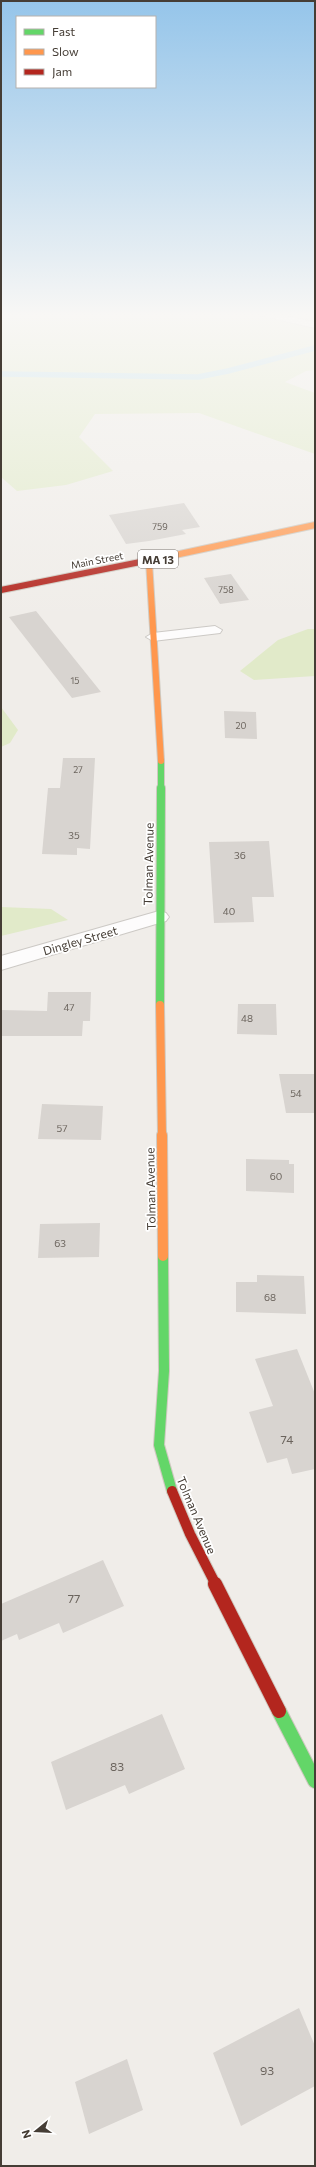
<svg xmlns="http://www.w3.org/2000/svg" width="316" height="2167" font-family="Commissioner,sans-serif">
	<style>
		.green { fill: #e1eac9 }
		.lines { fill: none; stroke-linecap: round; stroke-linejoin: round }
		.stream { stroke: #b9dfee; stroke-width: 5.5 }
		.building { fill: #d8d4d0 }
		.lane-casing { stroke: #ccc9c5; stroke-width: 2 }
		.street-casing { stroke: #ccc9c5; stroke-width: 2 }
		.fast-far3-casing { stroke: #cfc9c0; stroke-width: 8 }
		.fast-far2-casing { stroke: #cfc9c0; stroke-width: 10 }
		.fast-far1-casing { stroke: #cfc9c0; stroke-width: 12 }
		.fast-casing { stroke: #cfc9c0; stroke-width: 16 }
		.slow-far2-casing { stroke: #cfc9c0; stroke-width: 8 }
		.slow-far1-casing { stroke: #cfc9c0; stroke-width: 10 }
		.slow-casing { stroke: #cfc9c0; stroke-width: 12 }
		.jam-far2-casing { stroke: #cfc9c0; stroke-width: 8 }
		.jam-far1-casing { stroke: #cfc9c0; stroke-width: 12 }
		.jam-casing { stroke: #cfc9c0; stroke-width: 16 }
		.lane { fill: #fdfcfc; fill-rule: evenodd }
		.street { fill: #fdfcfc; fill-rule: evenodd }
		.fast-far3 { stroke: #63d668; stroke-width: 6 }
		.fast-far2 { stroke: #63d668; stroke-width: 8 }
		.fast-far1 { stroke: #63d668; stroke-width: 10 }
		.fast { stroke: #63d668; stroke-width: 14 }
		.slow-far2 { stroke: #ff974d; stroke-width: 6 }
		.slow-far1 { stroke: #ff974d; stroke-width: 8 }
		.slow { stroke: #ff974d; stroke-width: 10 }
		.jam-far2 { stroke: #b3261e; stroke-width: 6 }
		.jam-far1 { stroke: #b3261e; stroke-width: 10 }
		.jam { stroke: #b3261e; stroke-width: 14 }
		.labels { text-anchor: middle; dominant-baseline: central; stroke-width: 3.5; stroke-linejoin: round; paint-order: stroke }
		.far-number-label { font-size: 9px; fill: #6b645d }
		.far-street-label { font-size: 10px; fill: #453d35; stroke: #fff }
		.number-label { font-size: 10px; fill: #6b645d }
		.shield { fill: #fff; stroke: #7d7772; stroke-width: 1 }
		.shield-label { font-size: 11px; font-weight: bold; fill: #453d35 }
		.street-label { font-size: 12px; fill: #453d35; stroke: #fff }
		.near-number-label { font-size: 12px; fill: #6b645d }
	</style>
	<rect width="100%" height="100%" fill="#f0ede9"/>
	<!-- green -->
	<g class="green">
		<polygon points="1,314 315,314 315,370 306,371 285,382 315,393 315,454 199,413 95,414 79,437 113,471 66,485 17,491 1,477"/>
		<polygon points="308,629 315,629 315,676 254,680 240,671 278,640"/>
		<polygon points="1,707 18,730 10,743 1,747"/>
		<polygon points="1,907 51,909 68,920 1,936"/>
	</g>
	<g class="lines">
		<!-- stream -->
		<polyline class="stream" points="1,374 198,377 228,371 315,348"/>
	</g>
	<!-- building -->
	<g class="building">
		<polygon points="184,503 200,527 182,530 186,534 149,541 126,544 109,515"/>
		<polygon points="231,574 249,600 220,604 204,578"/>
		<polygon points="36,611 101,692 72,698 9,617"/>
		<polygon points="224,711 256,712 257,739 225,738"/>
		<polygon points="63,758 95,758 90,849 77,848 77,855 42,854 48,788 60,788"/>
		<polygon points="269,841 274,897 252,897 254,922 214,923 209,842"/>
		<polygon points="48,992 91,992 90,1021 83,1021 82,1036 1,1036 1,1010 47,1011"/>
		<polygon points="238,1004 276,1004 277,1035 237,1034"/>
		<polygon points="279,1074 315,1074 315,1113 286,1113"/>
		<polygon points="42,1104 103,1106 101,1140 38,1139"/>
		<polygon points="246,1159 289,1160 289,1164 294,1164 294,1193 246,1191"/>
		<polygon points="100,1223 99,1257 38,1258 40,1224"/>
		<polygon points="257,1275 304,1276 306,1314 236,1312 236,1282 257,1282"/>
		<polygon points="297,1349 315,1394 315,1469 292,1474 287,1458 267,1463 249,1412 273,1406 255,1359"/>
		<polygon points="103,1560 124,1606 63,1633 59,1623 19,1640 17,1634 1,1641 1,1604"/>
		<polygon points="162,1714 185,1769 129,1794 125,1785 66,1810 51,1762"/>
		<polygon points="299,2008 315,2046 315,2086 241,2126 213,2053"/>
		<polygon points="127,2059 143,2110 89,2134 75,2082"/>
	</g>
	<g class="lines">
		<!-- lane casing -->
		<g class="lane-casing">
			<g id="lane">
				<polygon points="255,314 274,314 315,322 315,328"/>
				<polygon points="215,626 222,630 220,633 153,641 146,637 153,633"/>
			</g>
		</g>
		<!-- street casing -->
		<g class="street-casing">
			<polygon id="street" points="159,911 166,913 169,917 166,921 1,970 1,956"/>
		</g>
		<!-- fast-far3 casing -->
		<g class="fast-far3-casing">
			<polyline id="fast-far3" points="161,789 161,761"/>
		</g>
		<!-- fast-far2 casing -->
		<g class="fast-far2-casing">
			<polyline id="fast-far2" points="160,1005 161,788"/>
		</g>
		<!-- fast-far1 casing -->
		<g class="fast-far1-casing">
			<polyline id="fast-far1" points="163,1256 164,1371 159,1445 172,1491"/>
		</g>
		<!-- fast casing -->
		<g class="fast-casing">
			<polyline id="fast" points="279,1711 315,1781"/>
		</g>
		<!-- slow-far2 casing -->
		<g class="slow-far2-casing">
			<g id="slow-far2">
				<polyline points="175,555 315,525"/>
				<polyline points="149,561 161,761"/>
			</g>
		</g>
		<!-- slow-far1 casing -->
		<g class="slow-far1-casing">
			<polyline id="slow-far1" points="160,1005 162,1136"/>
		</g>
		<!-- slow casing -->
		<g class="slow-casing">
			<polyline id="slow" points="162,1135 163,1256"/>
		</g>
		<!-- jam-far2 casing -->
		<g class="jam-far2-casing">
			<polyline id="jam-far2" points="1,590 175,555"/>
		</g>
		<!-- jam-far1 casing -->
		<g class="jam-far1-casing">
			<polyline id="jam-far1" points="172,1491 190,1534 216,1585"/>
		</g>
		<!-- jam casing -->
		<g class="jam-casing">
			<polyline id="jam" points="215,1584 279,1711"/>
		</g>
		<!-- lane -->
		<use href="#lane" class="lane"/>
		<!-- street -->
		<use href="#street" class="street"/>
		<!-- fast-far3 -->
		<use href="#fast-far3" class="fast-far3"/>
		<!-- fast-far2 -->
		<use href="#fast-far2" class="fast-far2"/>
		<!-- fast-far1 -->
		<use href="#fast-far1" class="fast-far1"/>
		<!-- fast -->
		<use href="#fast" class="fast"/>
		<!-- slow-far2 -->
		<use href="#slow-far2" class="slow-far2"/>
		<!-- slow-far1 -->
		<use href="#slow-far1" class="slow-far1"/>
		<!-- slow -->
		<use href="#slow" class="slow"/>
		<!-- jam-far2 -->
		<use href="#jam-far2" class="jam-far2"/>
		<!-- jam-far1 -->
		<use href="#jam-far1" class="jam-far1"/>
		<!-- jam -->
		<use href="#jam" class="jam"/>
	</g>
	<!-- sky -->
	<linearGradient id="sky" x2="0" y2="1"><stop stop-color="#95c5ea"/><stop offset="0.51" stop-color="#f8f7f5"/><stop offset="1" stop-color="#f8f7f5" stop-opacity="0"/></linearGradient>
	<rect width="316" height="618" fill="url(#sky)"/>
	<g class="labels">
		<!-- far-number labels -->
		<g class="far-number-label">
			<text x="160" y="526">759</text>
			<text x="226" y="589">758</text>
			<text x="75" y="680">15</text>
			<text x="241" y="725">20</text>
			<text x="78" y="769">27</text>
		</g>
		<!-- far-street labels -->
		<g class="far-street-label">
			<text transform="translate(97 560) rotate(-11)">Main Street</text>
		</g>
		<!-- number labels -->
		<g class="number-label">
			<text x="74" y="835">35</text>
			<text x="240" y="855">36</text>
			<text x="229" y="911">40</text>
			<text x="69" y="1007">47</text>
			<text x="247" y="1018">48</text>
			<text x="296" y="1093">54</text>
			<text x="62" y="1128">57</text>
			<text x="276" y="1176">60</text>
			<text x="60" y="1243">63</text>
			<text x="270" y="1297">68</text>
		</g>
		<!-- shield labels -->
		<rect class="shield" x="138" y="550" width="40" height="18" rx="3"/>
		<g class="shield-label">
			<text x="158" y="559">MA 13</text>
		</g>
		<!-- street labels -->
		<g class="street-label">
			<text transform="translate(148 864) rotate(-89)">Tolman Avenue</text>
			<text transform="translate(80 940) rotate(-16)">Dingley Street</text>
			<text transform="translate(150 1189) rotate(-91)">Tolman Avenue</text>
			<text transform="translate(197 1515) rotate(67)">Tolman Avenue</text>
		</g>
		<!-- near-number labels -->
		<g class="near-number-label">
			<text x="287" y="1439">74</text>
			<text x="74" y="1598">77</text>
			<text x="117" y="1766">83</text>
			<text x="267" y="2070">93</text>
		</g>
	</g>
	<!-- border -->
	<rect width="316" height="2167" fill="none" stroke="#453d35" stroke-width="4"/>
	<!-- legend -->
	<rect x="16" y="16" width="140" height="72" fill="#ffffff" stroke="#b5b1ae"/>
	<rect x="24" y="29" width="20" height="6" fill="#63d668" stroke="#b5b1ae"/>
	<text x="52" y="36" font-size="12" fill="#453d35">Fast</text>
	<rect x="24" y="49" width="20" height="6" fill="#ff974d" stroke="#b5b1ae"/>
	<text x="52" y="56" font-size="12" fill="#453d35">Slow</text>
	<rect x="24" y="69" width="20" height="6" fill="#b3261e" stroke="#b5b1ae"/>
	<text x="52" y="76" font-size="12" fill="#453d35">Jam</text>
	<!-- north arrow -->
	<g transform="translate(36 2131) rotate(252)" stroke="#ffffff" stroke-width="3" paint-order="stroke">
	<path d="M0-3L7 15L0 10L-7 15Z" fill="#453d35"/>
	<text y="-6" font-size="11" font-weight="bold" text-anchor="middle" fill="#453d35">N</text>
	</g>
</svg>
